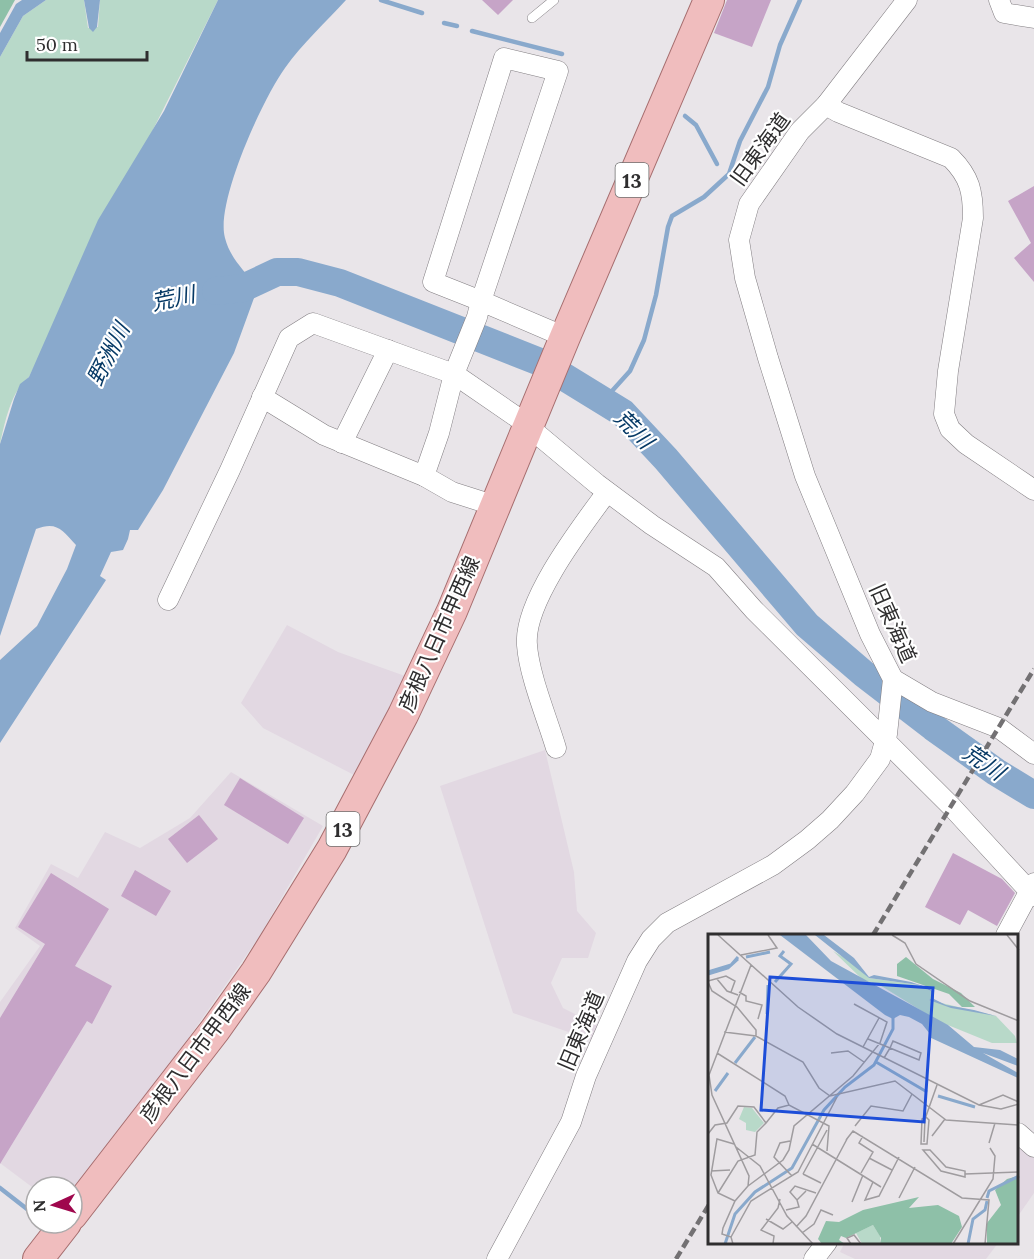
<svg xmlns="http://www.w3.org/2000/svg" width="1034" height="1259" font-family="Lora,'Noto Sans JP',serif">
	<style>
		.built { fill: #e2d8e2 }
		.green { fill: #b8d9c9 }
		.forest { fill: #8ec0a8 }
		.water { fill: #89a9cc }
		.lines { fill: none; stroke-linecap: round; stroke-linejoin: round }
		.stream { stroke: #89a9cc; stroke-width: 4.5 }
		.river { stroke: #89a9cc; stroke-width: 28 }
		.building { fill: #c6a4c7 }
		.service-casing { stroke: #827e82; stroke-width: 10 }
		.minor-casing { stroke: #827e82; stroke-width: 21 }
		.primary-casing { stroke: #a66e6f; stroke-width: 32 }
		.service { stroke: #fff; stroke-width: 9 }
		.minor { stroke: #fff; stroke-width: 20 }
		.primary { stroke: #f0bdbe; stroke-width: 30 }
		.rail { stroke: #737173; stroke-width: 4.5; stroke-dasharray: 9 4.5; stroke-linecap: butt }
		.labels { text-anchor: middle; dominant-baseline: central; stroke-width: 4.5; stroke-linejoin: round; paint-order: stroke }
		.shield { fill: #fff; stroke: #6d6d6d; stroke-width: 1.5 }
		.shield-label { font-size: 20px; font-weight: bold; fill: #2f2e2f }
		.street-label { font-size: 21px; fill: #2f2e2f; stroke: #fff }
		.water-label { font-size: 22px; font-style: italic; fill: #063965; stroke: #fff }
		.inset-river { fill: none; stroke: #89a9cc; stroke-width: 3 }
		.inset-road { fill: none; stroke: #9f9c9f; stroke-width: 1.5 }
		.view { fill: #1d4ed8; fill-opacity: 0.15; stroke: #1d4ed8; stroke-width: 3 }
		.inset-edge { fill: none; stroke: #2f2e2f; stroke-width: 3 }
	</style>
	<rect width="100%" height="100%" fill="#e9e5e9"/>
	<!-- built -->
	<g class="built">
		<polygon points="287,625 338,652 405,676 356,776 263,728 241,703"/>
		<polygon points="545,750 574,872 577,911 596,933 588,958 562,958 551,983 563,1008 599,1026 592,1040 513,1013 440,786"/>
		<polygon points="231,772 323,826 259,937 176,1056 72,1192 72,1187 36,1187 36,1190 0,1163 0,1002 40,946 15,928 51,864 78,878 105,832 140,848 190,818"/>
		<polygon points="1018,1148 1034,1158 1034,1193 1018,1216"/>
		<polygon points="845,1242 998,1242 998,1243 986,1259 855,1259 840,1252"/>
	</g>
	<!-- green -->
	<path class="green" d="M46,0H84L88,28L98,27L100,0H218L29,377C11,391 5,422 0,444V57L23,16Z"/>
	<!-- forest -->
	<polygon class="forest" points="0,0 15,0 0,27"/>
	<!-- water -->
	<g class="water">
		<polygon points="22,0 46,0 23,16 0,57 0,33 16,4"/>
		<polygon points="84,0 100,0 97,27 93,32 89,28"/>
		<path d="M218,0H346C326,22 302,44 285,68C263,98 215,203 225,238C230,258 245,272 258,287L234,353L163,490L138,530H130L128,539L123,550L111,552L100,576L106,580L0,743V660L37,626L67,569L76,545C62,530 57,521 36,529L0,636V444L14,399L20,384L29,377L98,220L164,111Z"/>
	</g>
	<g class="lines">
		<!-- stream -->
		<g class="stream">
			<polyline points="381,0 422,13"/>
			<polyline points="444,23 457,26"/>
			<polyline points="472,31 562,54"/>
			<polyline points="685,116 696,125 717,164"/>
			<polyline points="603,401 630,371 644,340 656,295 668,227 672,216 704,197 729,174 740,141 768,87 780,45 800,0"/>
			<polyline points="0,1188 36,1216"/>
		</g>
		<!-- river -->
		<polyline class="river" points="216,291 243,288 277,272 298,272 340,283 540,362 623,413 666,459 807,625 864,674 933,727 996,772 1034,795"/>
	</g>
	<!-- building -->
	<g class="building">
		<polygon points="482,0 513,0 498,15"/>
		<polygon points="727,0 771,0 752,47 714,33"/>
		<polygon points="1034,186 1034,282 1014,258 1031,243 1008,201"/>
		<polygon points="240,778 304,818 288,844 224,805"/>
		<polygon points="199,815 218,839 187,863 168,839"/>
		<polygon points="953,853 1002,879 1015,893 997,926 968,910 960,925 925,907"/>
		<polygon points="135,870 171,891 156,916 121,896"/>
		<polygon points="51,873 109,909 75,966 112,986 92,1024 87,1021 0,1164 0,1018 45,944 18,927"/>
	</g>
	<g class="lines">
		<!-- service casing -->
		<g class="service-casing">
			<polyline id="service" points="532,18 554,0"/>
		</g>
		<!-- minor casing -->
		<g class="minor-casing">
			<g id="minor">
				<polyline points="999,0 1004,13 1034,18"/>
				<path d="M826,105L838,112L951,158C970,177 973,192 973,218L948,371L944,414L950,429L966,444L1034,490"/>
				<polyline points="262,397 324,435 424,476 452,492 496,506"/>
				<polyline points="342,443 388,350"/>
				<polyline points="424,476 439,433 454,374 477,317 481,301 433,282 504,58 558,71 481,301 565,337"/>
				<polyline points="168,600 230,470 289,338 313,323 454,374 518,418 597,484 652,525 716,567 754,610 951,806 1034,896"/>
				<polyline points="893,679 932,702 999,728 1034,754"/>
				<path d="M556,748C547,718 529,675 527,645C523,602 582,526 607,492"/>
				<polyline points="1006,935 1034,883"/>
				<polyline points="1018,1133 1034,1147"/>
				<polyline points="497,1259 571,1122 586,1076 637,961 651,939 667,923 773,865 807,840 830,820 855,793 880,759 887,734 893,679 870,634 805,476 768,358 745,278 739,240 749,204 800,131 826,105 907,0"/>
				<polyline points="814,1259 827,1242"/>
			</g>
		</g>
		<!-- primary casing -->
		<g class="primary-casing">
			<g id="primary">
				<polyline points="72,1215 215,1030 256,972 332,849 403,715 452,611 565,337 709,0"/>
				<polyline points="38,1259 66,1223"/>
			</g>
		</g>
		<!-- service -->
		<use href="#service" class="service"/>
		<!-- minor -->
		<use href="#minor" class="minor"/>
		<!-- primary -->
		<use href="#primary" class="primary"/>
		<!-- rail -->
		<g class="rail">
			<polyline points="873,935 1034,669"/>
			<polyline points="676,1259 710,1203"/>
		</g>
	</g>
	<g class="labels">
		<!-- shield labels -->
		<g class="shield">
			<rect x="615.5" y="163" width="33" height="34" rx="4.5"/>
			<rect x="326.5" y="812" width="33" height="34" rx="4.5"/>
		</g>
		<g class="shield-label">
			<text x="632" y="180">13</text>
			<text x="343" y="829">13</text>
		</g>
		<!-- street labels -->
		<g class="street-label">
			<text transform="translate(760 149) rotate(-54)">旧東海道</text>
			<text transform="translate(893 623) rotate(66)">旧東海道</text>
			<text transform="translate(439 634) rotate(-66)">彦根八日市甲西線</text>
			<text transform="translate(581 1031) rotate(-67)">旧東海道</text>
			<text transform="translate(195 1053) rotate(-53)">彦根八日市甲西線</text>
		</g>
		<!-- water labels -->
		<g class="water-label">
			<text transform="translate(173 298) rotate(-12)">荒川</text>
			<text transform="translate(108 354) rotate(-63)">野洲川</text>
			<text transform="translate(634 429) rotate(45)">荒川</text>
			<text transform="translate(984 762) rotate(34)">荒川</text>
		</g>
	</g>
	<!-- overview -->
	<g transform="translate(708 934)">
		<rect width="310" height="310" fill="#e9e5e9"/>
		<path d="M125,17L150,32L161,44L211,51L223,57L225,64L221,66L288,82L307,102L309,109H284L230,87L175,53L154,45ZM36,173L44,174L56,189L47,198L38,196V189L31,185ZM165,291L172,302V310H154L148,299Z" fill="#b8d9c9"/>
		<path d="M198,23L225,45L253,59L267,73H254L241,60L189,42V30ZM310,242V310H279V289L293,271L287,256L299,245ZM211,263L201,274L230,271L251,282L254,293L243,310H172L173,304L165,291L138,304L133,302L131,306L137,310H114L110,305L118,287L131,288L155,276Z" fill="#8ec0a8"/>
		<path d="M72,1H98L123,27L240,91L266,113L292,116L310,125V132L275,119L310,139V144L221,103L222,100L214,90L201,83L192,81L185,85L177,81ZM107,1H116L146,24L161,43L166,41L203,48L221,54L226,59V65L238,71L266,76L288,82L243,74L221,66L225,64L223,57L211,51L161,44Z" fill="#89a9cc"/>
		<path class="inset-river" d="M38,23L62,18M0,38L23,31L30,23M0,40L20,34L30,25M67,48L83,30L72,22L76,17M59,80L60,51M168,128L219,158M27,129L47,103M7,157L20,139M230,162L267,173M279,264L281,257L311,242M17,310L27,280L47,258L84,234L116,176L137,153L166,131L185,95V81M260,310L265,285L277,276L279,267"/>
		<path class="inset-road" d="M10,1L90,73L129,100L271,171L293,175L311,170M184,1L197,9L208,30L262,67L311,87M299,1L311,16M33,21L69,14L60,1M9,45L19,57L30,61M0,47L18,42L27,47L23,58M0,48L4,57L29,73L48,96V102M31,58L38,62V67L54,71L50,85M16,98L48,102L95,128L111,154L122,162L187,147L238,186L311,191M160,105L182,114L185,107L213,119L211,126L182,114L176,124M155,113L171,84M9,119L77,162L81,171M123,119L140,117L156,128M271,171L295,161L311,168M218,183L221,186L219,210H213L214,185ZM147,192L163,172L195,177L204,160M0,200L7,191L19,189L30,172L46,173L58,189L70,174L81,171L121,192L119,217M224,202L237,185M138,206L145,197L254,264L281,266L277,310M82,207L72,209L66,223L84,242M216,208L217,185L229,151M281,209L287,189M26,210L9,205L3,241L10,259L27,267M104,210L173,253M28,213L52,232L79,282L105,310M215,216H222L238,233L257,237V243L233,237ZM161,224L184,236M3,237L22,236M153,239L165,218L151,209L155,202M95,240L119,196M95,240L113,249M257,240L311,238M165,248L157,266L171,262L191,223M40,252L75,226L81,216L86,192L145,142L172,109L179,88L146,70M98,257L89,266L82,258L87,252L108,259M10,259L30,227L47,221L49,198L58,189M191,264L207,233M144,268L155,241M78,276L91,273L89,266M58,285L75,295L84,288M88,293L98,282L139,205M94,299L106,290L113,276L125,281M23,303L43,267L90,238L129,163M25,310L23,303L14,300L15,294L27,267L40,252L41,242L4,161L1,141L43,31M65,310L66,302L53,296L70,274L72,265M143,310L139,304L146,301L153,310M245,310L285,245L287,222L282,214"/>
		<path class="view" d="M62,43L225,54L216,188L53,176Z"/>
		<rect width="310" height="310" class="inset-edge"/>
	</g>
	<!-- north arrow -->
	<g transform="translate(54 1205) rotate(266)"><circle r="28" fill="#ffffff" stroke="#acabac" stroke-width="1.5"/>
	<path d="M0-4.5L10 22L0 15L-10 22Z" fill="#9f074d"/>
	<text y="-9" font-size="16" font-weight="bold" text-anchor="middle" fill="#2f2e2f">N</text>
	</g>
	<!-- scale -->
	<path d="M27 51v9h120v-9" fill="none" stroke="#2f2e2f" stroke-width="3"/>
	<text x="36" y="51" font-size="18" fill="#2f2e2f" stroke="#ffffff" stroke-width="4.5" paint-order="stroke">50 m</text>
</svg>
